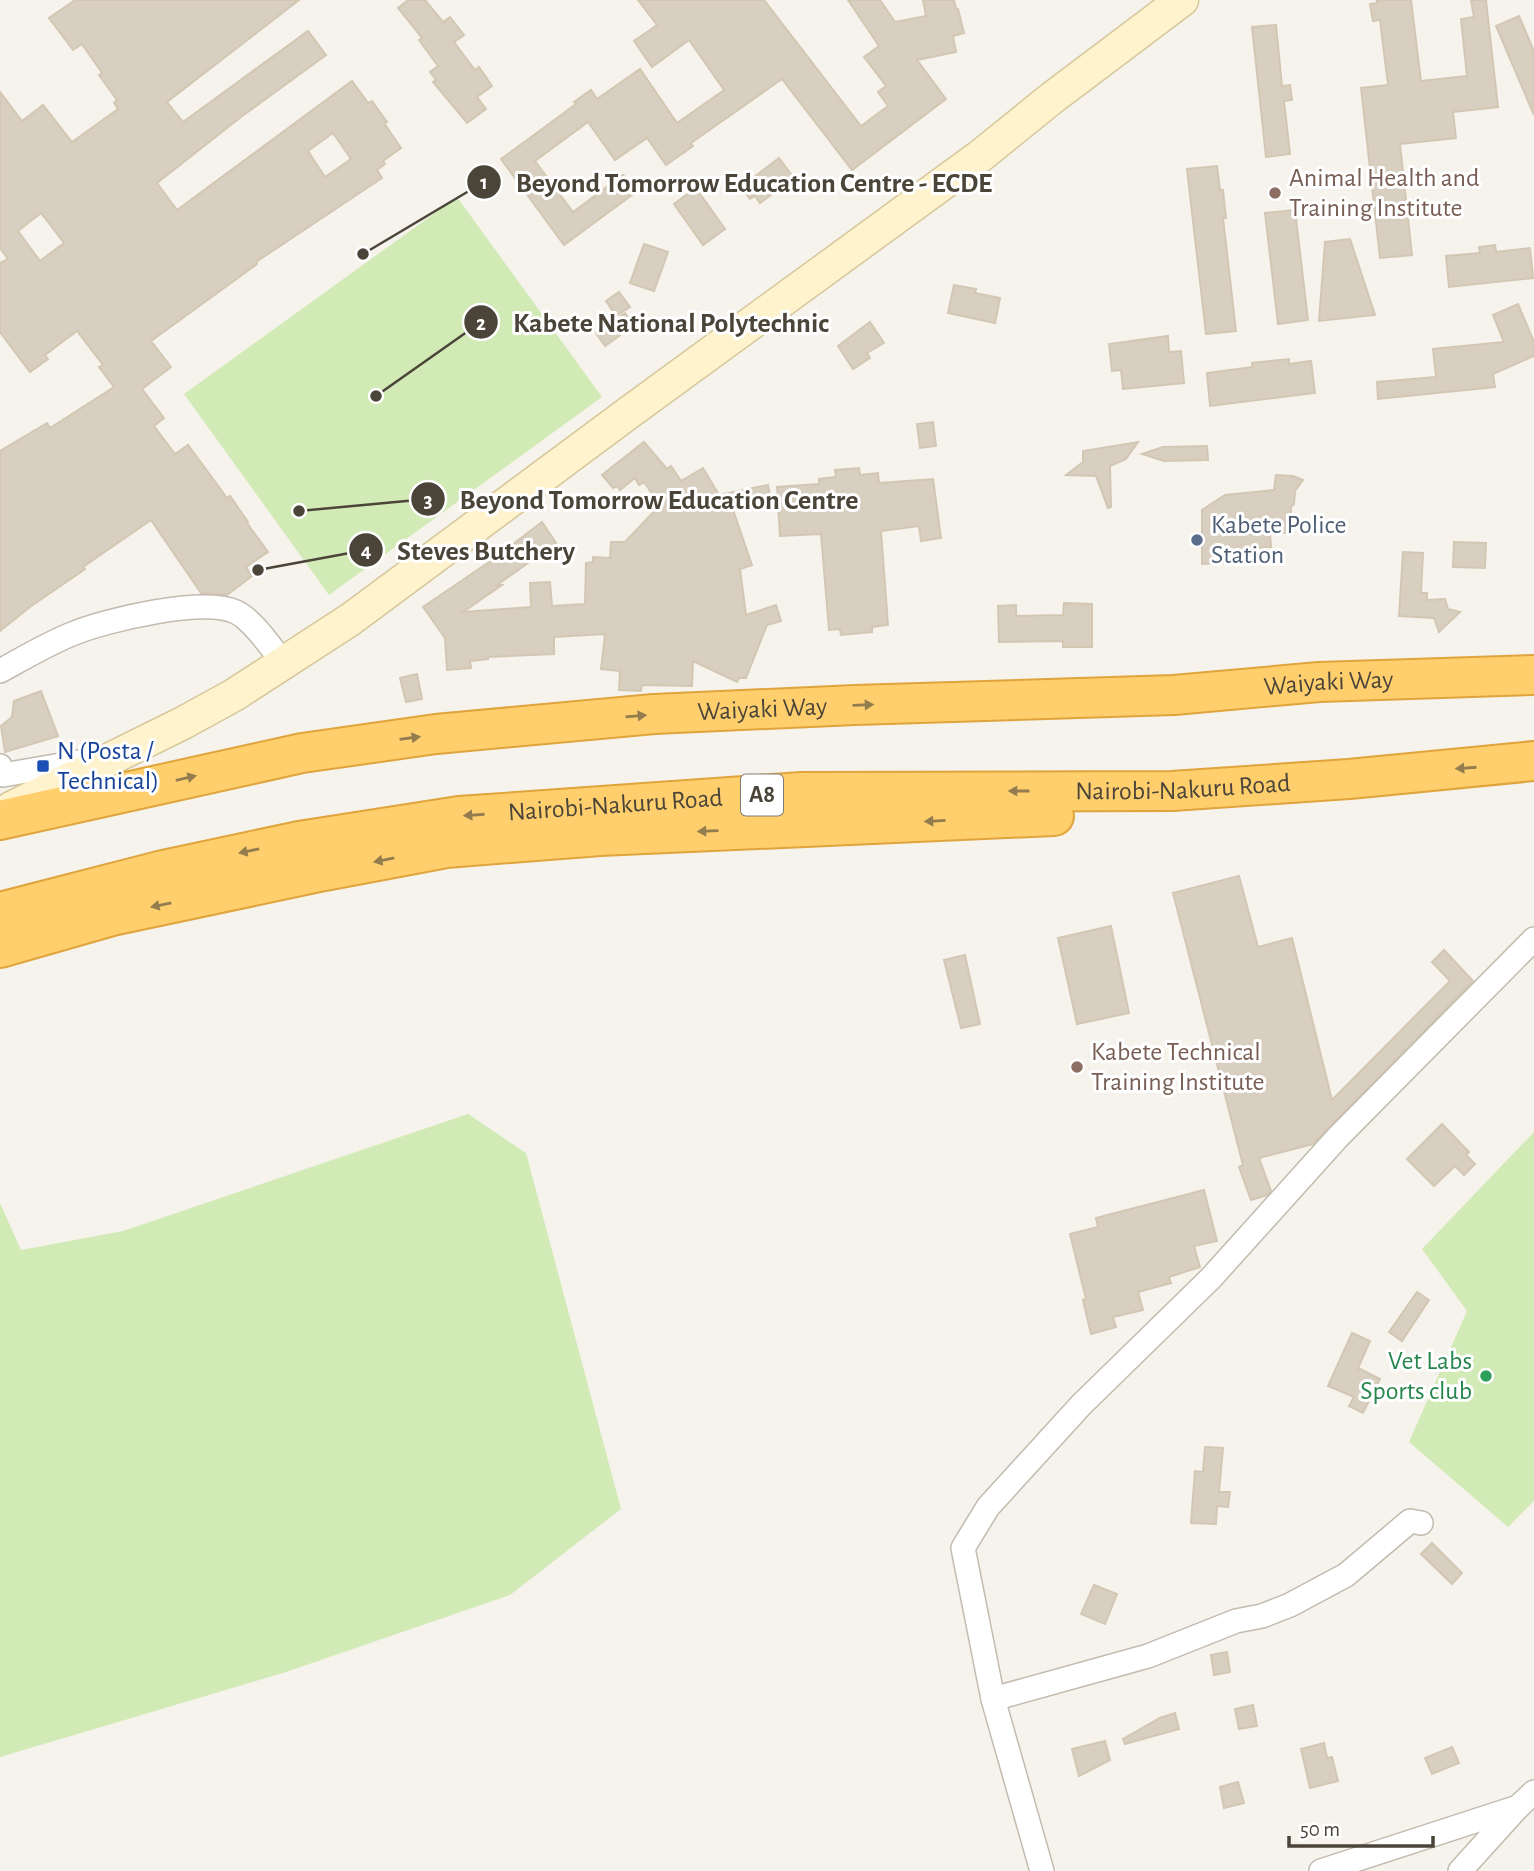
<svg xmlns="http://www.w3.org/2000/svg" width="1534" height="1871" font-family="'Alegreya Sans',sans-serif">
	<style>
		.green { fill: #d2eab5 }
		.building { fill: #d8cfc1; stroke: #d3c7b4; stroke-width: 2; fill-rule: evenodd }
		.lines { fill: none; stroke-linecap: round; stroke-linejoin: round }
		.street-casing { stroke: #c2bbae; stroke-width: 26 }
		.secondary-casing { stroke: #d6c79b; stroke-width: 35 }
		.highway-casing { stroke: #e0a43c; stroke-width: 42 }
		.street { stroke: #fff; stroke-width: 23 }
		.secondary { stroke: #fff3cd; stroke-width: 32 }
		.highway { stroke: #ffcf6e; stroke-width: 38 }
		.oneway { fill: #937c4e }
		.education-dot { fill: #8d6e63; stroke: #fff; stroke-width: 2.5 }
		.service-dot { fill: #5c6f8a; stroke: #fff; stroke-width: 2.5 }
		.transit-dot { fill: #1a4fb4; stroke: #fff; stroke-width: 2.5 }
		.leisure-dot { fill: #2e9e5b; stroke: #fff; stroke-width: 2.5 }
		.labels { text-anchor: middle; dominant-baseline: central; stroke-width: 6; stroke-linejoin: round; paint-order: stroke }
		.shield { fill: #fff; stroke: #817c74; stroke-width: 2 }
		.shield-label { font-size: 24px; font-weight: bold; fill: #4b4439 }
		.education-label { font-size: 26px; fill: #785e54; stroke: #fff; text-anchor: start }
		.service-label { font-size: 26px; fill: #4e5e75; stroke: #fff; text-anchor: start }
		.street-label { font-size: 26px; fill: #4b4439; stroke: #fff }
		.transit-label { font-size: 26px; fill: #164399; stroke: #fff; text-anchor: start }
		.leisure-label { font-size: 26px; fill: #27864d; stroke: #fff; text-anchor: end }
		.leader { fill: none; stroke: #4b4439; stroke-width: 2.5 }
		.callout-dot { fill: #4b4439; stroke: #fff; stroke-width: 2.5 }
		.mark-label { font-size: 21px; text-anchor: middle; font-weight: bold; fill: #fff }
		.callout-label { font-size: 28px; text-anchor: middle; font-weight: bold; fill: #4b4439; stroke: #fff; stroke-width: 6; stroke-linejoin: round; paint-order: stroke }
	</style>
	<rect width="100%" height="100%" fill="#f6f3ec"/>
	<!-- green -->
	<g class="green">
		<polygon points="457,197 602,397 329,595 184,394"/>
		<polygon points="468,1114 526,1153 621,1509 510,1595 283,1673 0,1757 0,1203 21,1250 123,1231"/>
		<polygon points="1534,1132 1534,1501 1508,1527 1409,1442 1467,1311 1422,1249"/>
	</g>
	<!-- building -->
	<g class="building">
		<path d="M75,0H299L167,102L183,122L308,31L326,55L241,117L157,183L177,210L352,81L368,103L372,101L387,122L384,123L401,148L383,161L385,164L377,170L382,178L256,262L257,264L151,341L171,367L142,389L164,418L154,426L175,454L188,445L227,498L230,496L248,522L247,523L268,552L246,567L252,576L227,595L201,593L151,520L83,567L85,569L30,607L0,631V451L47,423L50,428L114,387L99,367L103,365L77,331L45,355L48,359L30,372L0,332V263L8,259L0,248V92L22,121L43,105L72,142L118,109L114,103L117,100L99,75L102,73L82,44L73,50L49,18ZM333,133L351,159L325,177L308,151ZM41,213L64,243L40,261L18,231Z"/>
		<polygon points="408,0 425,0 443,22 450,17 464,35 454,42 475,70 479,67 492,86 477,97 486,109 467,123 433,82 436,80 430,72 438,66 419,40 422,38 398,8"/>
		<polygon points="638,0 764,0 861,126 888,106 878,92 886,86 864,57 879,46 848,0 880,0 895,22 926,16 923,0 954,0 956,9 958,9 964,33 953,36 956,52 917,60 946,99 852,170 782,79 691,143 693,146 666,165 647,138 615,160 588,122 535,161 573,212 623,175 636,192 564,245 501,159 576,104 574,102 591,90 597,99 640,69 677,123 724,90 689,40 652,67 634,41 657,25"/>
		<polygon points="1377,0 1411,0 1421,81 1467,76 1461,19 1474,17 1471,0 1486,0 1498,107 1453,112 1456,138 1400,144 1412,255 1380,258 1361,88 1388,85 1380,20 1373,21 1370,4 1377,3"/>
		<polygon points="1519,16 1534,51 1534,115 1496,26"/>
		<polygon points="1276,25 1282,86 1290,85 1292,100 1284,101 1290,154 1266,157 1252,27"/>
		<polygon points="779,158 794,178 760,203 755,196 750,199 741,187"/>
		<polygon points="1217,166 1220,190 1223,190 1226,218 1223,218 1236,331 1206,334 1187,169"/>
		<polygon points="696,188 725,229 703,245 674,204"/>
		<polygon points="1295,210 1308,320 1278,324 1265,213"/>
		<polygon points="1350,239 1375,315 1319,321 1325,242"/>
		<polygon points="644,244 668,252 654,291 630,283"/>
		<polygon points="1495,245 1496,252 1530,248 1533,278 1449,287 1446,256 1480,253 1479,247"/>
		<polygon points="954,285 976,289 975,293 1000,298 995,323 948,313"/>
		<polygon points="619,292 630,307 616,316 606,301"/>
		<polygon points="1518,304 1534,342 1534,356 1493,374 1495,387 1378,399 1377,382 1436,377 1433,349 1504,342 1493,315"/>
		<polygon points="625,313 634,325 605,346 596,333"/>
		<polygon points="870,322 884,343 867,353 870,358 853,369 838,346"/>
		<polygon points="1168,336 1169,352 1181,351 1184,383 1123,389 1121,370 1112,371 1109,344"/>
		<polygon points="1289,359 1289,364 1311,361 1315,393 1210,406 1207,373 1252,367 1252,363"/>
		<polygon points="933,422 936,446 920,448 917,424"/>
		<polygon points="644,442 667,469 671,466 681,481 703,468 719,495 768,485 771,499 732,507 752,565 740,569 746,615 776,605 781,621 767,625 746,678 739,678 737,682 693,661 692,686 642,685 641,691 619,690 620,671 601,669 605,634 554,637 554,654 488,657 488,659 470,661 471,668 447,670 445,638 423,607 495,558 542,522 556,543 497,585 502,585 463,612 531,607 530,583 550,582 552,606 585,604 586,563 593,562 593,557 610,558 611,542 625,542 660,505 644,482 639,485 635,478 620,490 617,486 613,488 602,475"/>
		<polygon points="1138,442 1126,459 1110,466 1111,507 1108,508 1096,476 1066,475 1083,462 1083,451"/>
		<polygon points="1207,446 1208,460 1164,461 1142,454 1163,447"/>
		<polygon points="859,468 860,475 878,473 879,483 933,479 941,538 921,541 919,526 881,531 888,625 872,627 872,632 841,635 840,629 829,630 821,534 780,536 777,487 819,484 819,479 836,477 835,470"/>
		<polygon points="1276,475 1293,476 1303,480 1295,491 1294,504 1291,507 1291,533 1270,533 1271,547 1254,548 1247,562 1227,558 1227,563 1202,564 1202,510 1225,495 1274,490"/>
		<polygon points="1454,542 1486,543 1485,568 1453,567"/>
		<polygon points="1403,552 1423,553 1421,593 1427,593 1427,600 1445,599 1448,609 1460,612 1439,632 1434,618 1399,616"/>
		<polygon points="1064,603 1092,604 1092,647 1063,647 1063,641 999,642 998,606 1016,605 1016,616 1063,615"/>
		<polygon points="417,674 422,699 406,702 400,678"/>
		<polygon points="41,691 58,736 5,752 1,726 12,717 14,701"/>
		<polygon points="1239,876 1258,947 1292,938 1332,1100 1450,981 1432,962 1444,950 1473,981 1313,1144 1259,1158 1271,1191 1267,1195 1251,1200 1239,1167 1243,1165 1173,893"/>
		<polygon points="1111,926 1129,1013 1077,1024 1058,938"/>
		<polygon points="965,955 980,1024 961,1028 944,960"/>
		<polygon points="1442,1124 1469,1152 1466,1155 1475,1164 1464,1175 1455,1166 1434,1186 1407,1159"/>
		<polygon points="1204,1190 1217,1241 1194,1246 1200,1267 1169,1277 1171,1283 1138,1292 1143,1310 1113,1317 1116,1327 1091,1334 1083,1300 1086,1299 1070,1234 1098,1227 1096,1218"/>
		<polygon points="1417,1292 1429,1300 1402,1341 1389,1332"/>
		<polygon points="1352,1333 1370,1341 1358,1368 1380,1379 1363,1413 1349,1406 1354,1397 1328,1386"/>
		<polygon points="1205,1447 1223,1448 1219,1492 1230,1492 1228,1507 1217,1506 1216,1524 1191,1523 1195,1471 1203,1472"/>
		<polygon points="1432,1543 1462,1573 1452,1584 1421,1554"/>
		<polygon points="1094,1585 1117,1594 1105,1624 1081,1614"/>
		<polygon points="1227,1652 1230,1672 1214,1675 1211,1655"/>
		<polygon points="1253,1705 1257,1726 1239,1729 1235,1709"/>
		<polygon points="1175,1713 1179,1729 1125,1744 1123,1739 1160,1718"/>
		<polygon points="1105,1741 1110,1760 1079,1776 1072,1749"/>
		<polygon points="1324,1743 1327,1758 1332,1757 1338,1781 1310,1788 1301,1749"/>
		<polygon points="1452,1747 1459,1763 1432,1774 1425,1758"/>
		<polygon points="1238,1782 1244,1803 1224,1808 1220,1787"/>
	</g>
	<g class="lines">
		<!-- street casing -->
		<g class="street-casing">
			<g id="street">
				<path d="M0,671C24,658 47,644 72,634C105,620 203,597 236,612C253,620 271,648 284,663"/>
				<polyline points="0,766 3,775 90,760"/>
				<polyline points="993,1699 1148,1656 1236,1621 1262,1616 1290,1605 1346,1575 1410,1521 1421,1523"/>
				<polyline points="1042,1871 993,1699 963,1548 988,1507 1081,1405 1211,1278 1338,1137 1534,939"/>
				<polyline points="1321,1871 1518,1807 1534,1792"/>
				<polyline points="1460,1871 1517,1808"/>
			</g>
		</g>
		<!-- secondary casing -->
		<g class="secondary-casing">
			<polyline id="secondary" points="11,808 183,723 234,695 351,619 631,411 979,157 1052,98 1182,0"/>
		</g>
		<!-- highway casing -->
		<g class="highway-casing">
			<g id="highway">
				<path id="s1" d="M0,820L302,753L436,734L654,714L855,705L1174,695L1319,682L1534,675"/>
				<path id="s2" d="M0,912L163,870L299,841L459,816L802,792L1172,791L1349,779L1534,761"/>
				<polyline points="0,948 112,916 324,871 446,848 600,836 1054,816"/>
			</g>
		</g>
		<!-- street -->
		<use href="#street" class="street"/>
		<!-- secondary -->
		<use href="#secondary" class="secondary"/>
		<!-- highway -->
		<use href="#highway" class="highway"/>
	</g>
	<!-- one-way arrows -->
	<defs><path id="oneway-solid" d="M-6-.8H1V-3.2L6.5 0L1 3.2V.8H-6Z" transform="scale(1.75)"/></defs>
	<g class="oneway">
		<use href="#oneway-solid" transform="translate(863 705) rotate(-2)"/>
		<use href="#oneway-solid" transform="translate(636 716) rotate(-5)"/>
		<use href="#oneway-solid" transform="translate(410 738) rotate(-8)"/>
		<use href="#oneway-solid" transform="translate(1466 768) rotate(176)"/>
		<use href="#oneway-solid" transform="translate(186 778) rotate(-13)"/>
		<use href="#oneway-solid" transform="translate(1019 791) rotate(180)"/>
		<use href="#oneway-solid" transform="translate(474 815) rotate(176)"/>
		<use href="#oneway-solid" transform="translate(935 821) rotate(177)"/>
		<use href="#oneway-solid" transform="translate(708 831) rotate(178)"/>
		<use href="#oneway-solid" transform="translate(249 851) rotate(168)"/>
		<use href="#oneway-solid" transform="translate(384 860) rotate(169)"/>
		<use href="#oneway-solid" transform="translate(161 905) rotate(168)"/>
	</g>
	<!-- markers -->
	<g class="education-dot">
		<circle cx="1275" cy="193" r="7"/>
		<circle cx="1077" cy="1067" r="7"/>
	</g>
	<circle class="service-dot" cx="1197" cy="540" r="7"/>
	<rect class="transit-dot" x="36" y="759" width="14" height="14" rx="3.5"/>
	<circle class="leisure-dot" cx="1486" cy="1376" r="7"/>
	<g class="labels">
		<!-- shield labels -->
		<rect class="shield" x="741" y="774.5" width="42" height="41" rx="5"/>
		<g class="shield-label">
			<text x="762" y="795">A8</text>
		</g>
		<!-- education labels -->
		<g class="education-label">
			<text x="1289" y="178">Animal Health and<tspan x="1289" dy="30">Training Institute</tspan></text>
			<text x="1091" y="1052">Kabete Technical<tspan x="1091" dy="30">Training Institute</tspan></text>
		</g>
		<!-- service labels -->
		<g class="service-label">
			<text x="1211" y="525">Kabete Police<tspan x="1211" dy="30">Station</tspan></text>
		</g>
		<!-- street labels -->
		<g class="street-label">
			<text stroke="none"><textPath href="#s1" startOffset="1339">Waiyaki Way</textPath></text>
			<text stroke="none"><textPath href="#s1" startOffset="772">Waiyaki Way</textPath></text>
			<text stroke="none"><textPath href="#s2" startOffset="1194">Nairobi-Nakuru Road</textPath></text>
			<text stroke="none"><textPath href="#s2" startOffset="626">Nairobi-Nakuru Road</textPath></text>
		</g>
		<!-- transit labels -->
		<g class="transit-label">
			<text x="57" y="751">N (Posta /<tspan x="57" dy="30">Technical)</tspan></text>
		</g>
		<!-- leisure labels -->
		<g class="leisure-label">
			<text x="1472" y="1361">Vet Labs<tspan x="1472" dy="30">Sports club</tspan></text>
		</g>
	</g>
	<!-- callouts -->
	<path class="leader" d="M363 254L484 182M376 396L481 322M299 511L428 499M258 570L366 550"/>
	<g class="callout-dot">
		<circle cx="363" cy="254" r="7"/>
		<circle cx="376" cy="396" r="7"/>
		<circle cx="299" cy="511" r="7"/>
		<circle cx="258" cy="570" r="7"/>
		<circle cx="484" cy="182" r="18"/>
		<circle cx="481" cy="322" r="18"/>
		<circle cx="428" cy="499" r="18"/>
		<circle cx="366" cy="550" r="18"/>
	</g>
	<g class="mark-label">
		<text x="484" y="189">1</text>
		<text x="481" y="330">2</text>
		<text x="428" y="507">3</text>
		<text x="366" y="557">4</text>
	</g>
	<g class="callout-label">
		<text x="754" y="192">Beyond Tomorrow Education Centre - ECDE</text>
		<text x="671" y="332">Kabete National Polytechnic</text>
		<text x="659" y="509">Beyond Tomorrow Education Centre</text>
		<text x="486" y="560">Steves Butchery</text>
	</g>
	<!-- scale -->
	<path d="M1289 1836v10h144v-10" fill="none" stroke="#4b4439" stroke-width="3.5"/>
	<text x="1300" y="1836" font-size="21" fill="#4b4439" stroke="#ffffff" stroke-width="5" paint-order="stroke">50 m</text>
</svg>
